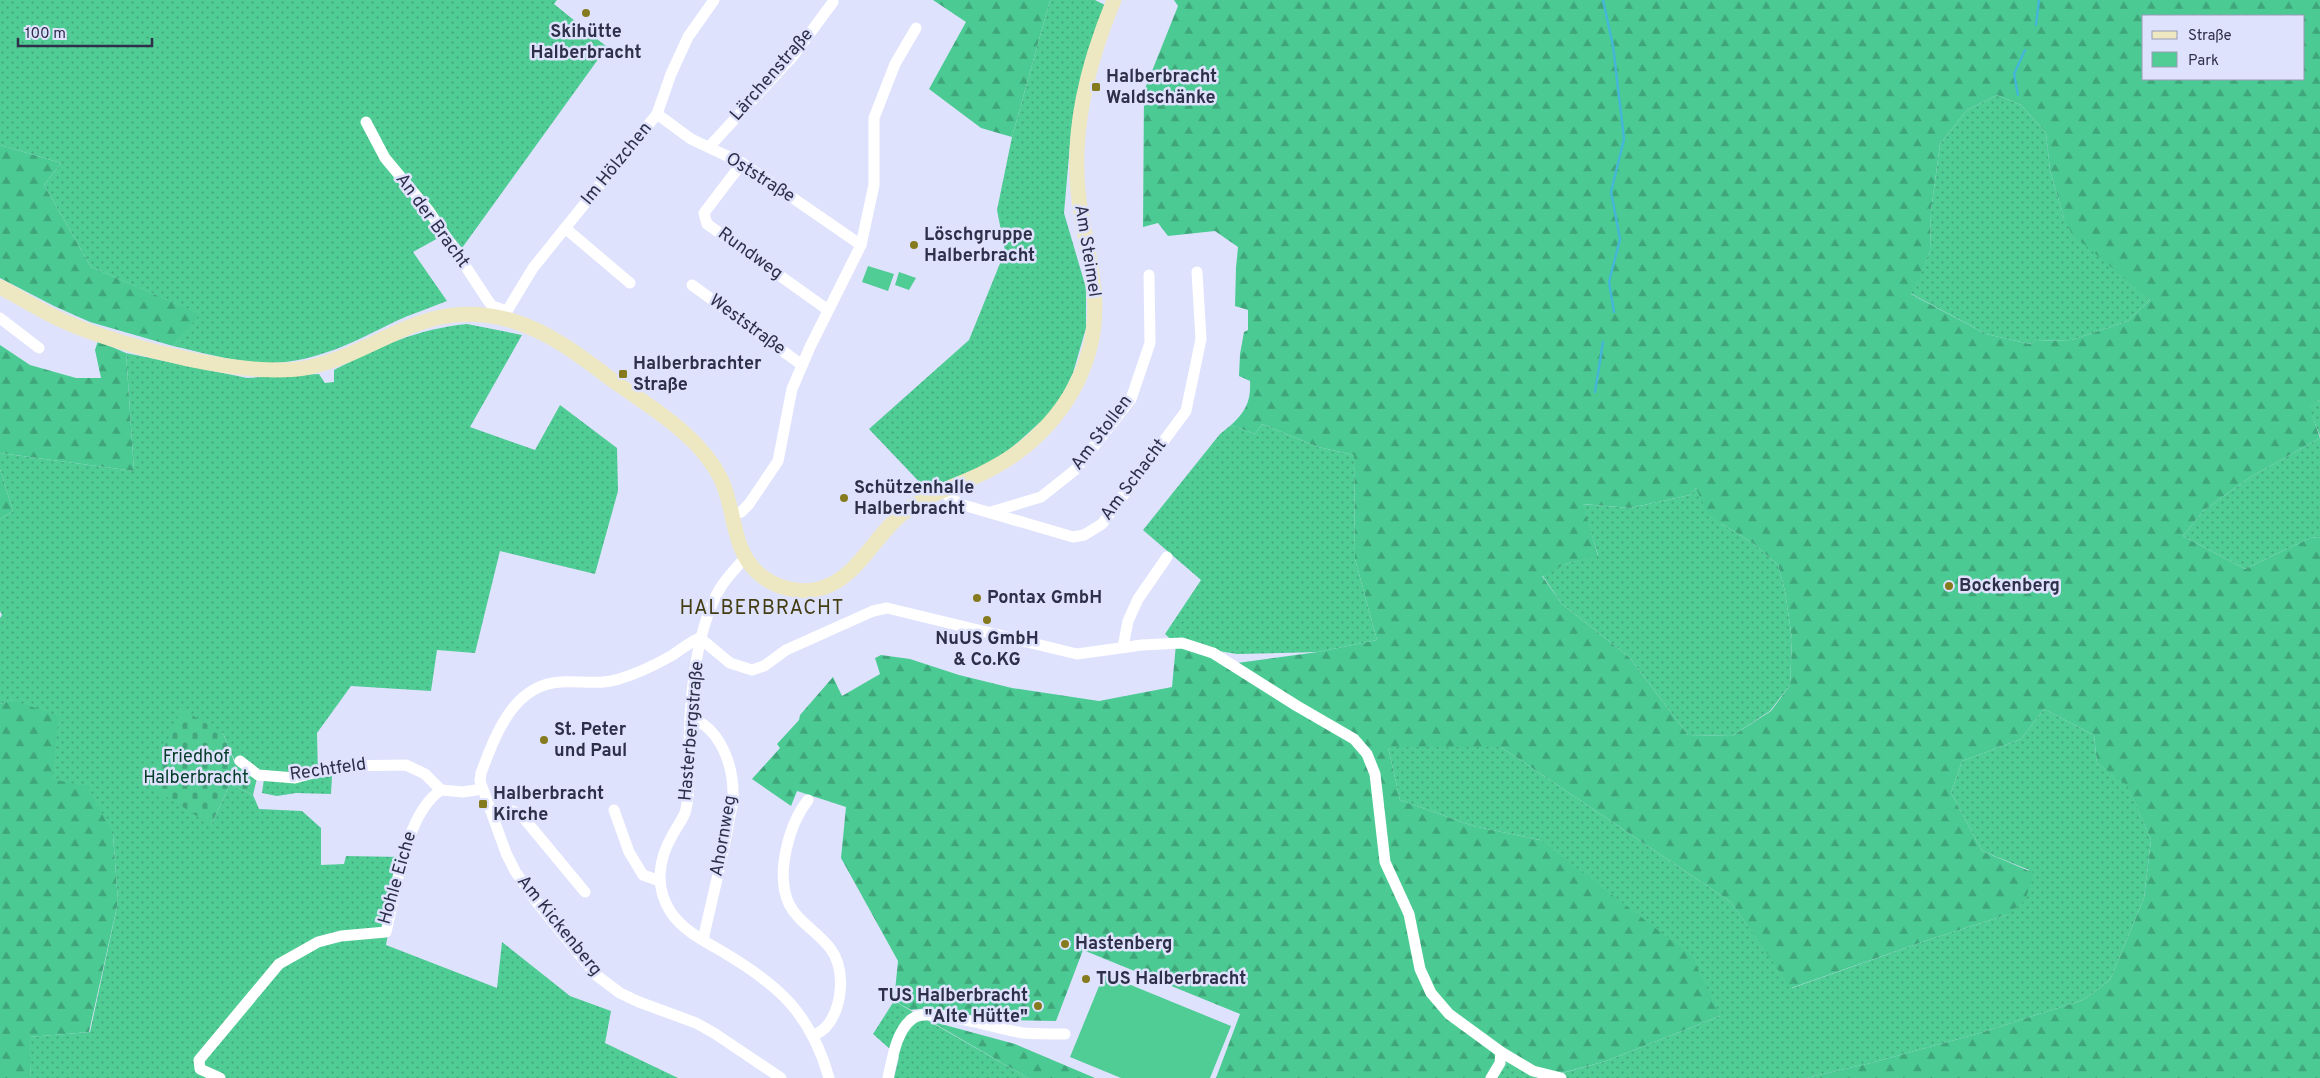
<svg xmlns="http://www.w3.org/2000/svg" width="2320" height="1078" font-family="Overpass,sans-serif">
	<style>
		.grass { fill: url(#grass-dots) }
		.forest { fill: url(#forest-firs); fill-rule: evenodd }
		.cemetery { fill: url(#cemetery-stones) }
		.park { fill: #50cc95 }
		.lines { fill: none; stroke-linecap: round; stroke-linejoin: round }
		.stream { stroke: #44b6d7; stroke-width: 2.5 }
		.minor { stroke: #fff; stroke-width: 11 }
		.secondary { stroke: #ede8c1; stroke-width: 15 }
		.poi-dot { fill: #867a1f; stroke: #dfe2fd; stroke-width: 2 }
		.labels { text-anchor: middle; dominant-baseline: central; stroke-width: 5; stroke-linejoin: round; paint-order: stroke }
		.poi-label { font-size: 18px; font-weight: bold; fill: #2e3049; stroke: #dfe2fd; text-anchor: start }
		.street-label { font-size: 18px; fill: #2e3049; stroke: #dfe2fd }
		.park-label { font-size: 18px; fill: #043c27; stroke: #dfe2fd }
		.quarter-label { font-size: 20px; letter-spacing: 1px; fill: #433d14; stroke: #dfe2fd }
	</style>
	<defs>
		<pattern id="grass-dots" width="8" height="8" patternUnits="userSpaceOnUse" patternTransform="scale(1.25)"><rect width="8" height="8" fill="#50cc95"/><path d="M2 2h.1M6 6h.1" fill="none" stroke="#43a67c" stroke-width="1.8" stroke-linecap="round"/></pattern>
		<pattern id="forest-firs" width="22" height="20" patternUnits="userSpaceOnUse" patternTransform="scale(1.25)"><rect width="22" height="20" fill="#4bcb93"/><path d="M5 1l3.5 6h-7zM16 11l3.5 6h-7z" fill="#3fa57a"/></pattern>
		<pattern id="cemetery-stones" width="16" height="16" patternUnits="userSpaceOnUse" patternTransform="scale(1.25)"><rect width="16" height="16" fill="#50cc95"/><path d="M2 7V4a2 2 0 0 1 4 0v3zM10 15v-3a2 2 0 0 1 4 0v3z" fill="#43a67c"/></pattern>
	</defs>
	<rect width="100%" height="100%" fill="#dfe2fd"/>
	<!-- grass -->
	<g class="grass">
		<path d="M0,0H557L554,4L607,47L462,248L449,232L413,252L447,301C430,308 411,314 394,322C354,342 316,362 271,363C238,363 204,353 173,346L199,314L91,267L44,185L61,163L0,145Z"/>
		<polygon points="1050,0 1095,0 1105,5 1085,60 1071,133 1064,213 1086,288 1086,328 1073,373 1056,408 1007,452 987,464 927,490 869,429 969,340 1005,251 997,210 1012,137"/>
		<polygon points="1997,95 2021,105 2046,133 2050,170 2064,218 2150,300 2128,321 2072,340 2035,341 2030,344 1986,334 1910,293 1930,251 1931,211 1940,144 1967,110"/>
		<path d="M467,324L522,335L470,427L535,450L560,405L617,448L618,491L595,574L500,551L475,653L437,650L431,691L351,686L317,733L318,775L332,776L331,794L296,793L277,796L262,793L264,779C236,775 232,755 223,733L211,825L230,784L253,795L259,809L302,811L321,828V865L344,864L346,856L402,857L386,945L497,988L502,942L570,996L611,1011L605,1043L678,1078H31L28,1037L90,1032L118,902L113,835L52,779L13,700L0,704V618L2,615L0,611V519L13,511L0,469V453L134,471L126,353L247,378L319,374L325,383L334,382V370C379,347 416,329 467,324Z"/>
		<polygon points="2320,400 2320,436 2308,406"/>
		<polygon points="1262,424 1318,447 1354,455 1355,559 1377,640 1318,652 1237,654 1176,644 1165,634 1201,580 1143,530 1220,434 1231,425 1255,434"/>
		<polygon points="2320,438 2320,537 2310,538 2245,569 2183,536 2204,510 2252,476"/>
		<polygon points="1696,488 1722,524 1753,543 1778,565 1785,591 1792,639 1790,685 1770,711 1732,736 1688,735 1629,657 1562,604 1542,575 1568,563 1598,555 1582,504 1630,508 1690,495"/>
		<polygon points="2044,709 2094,735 2097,763 2128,785 2151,840 2144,898 2110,980 2083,1000 1980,1033 1871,1063 1806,1078 1494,1078 1515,1054 1559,1074 1606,1061 1720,1016 1540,840 1473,826 1400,800 1388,747 1501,747 1731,902 1792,988 1931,939 2006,915 2029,870 1982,851 1951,793 1962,761 2021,739"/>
		<polygon points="894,1001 1028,1078 894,1078 899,1057 873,1034"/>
	</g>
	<!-- forest -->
	<g class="forest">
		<polygon points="933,0 1050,0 1012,137 981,128 929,89 966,22"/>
		<path d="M1174,0H2320V400L2309,406L2320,438L2252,476L2204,510L2183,536L2245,569L2310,538L2320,537V1078H1806L1871,1063L1980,1033L2083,1000L2110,980L2144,898L2151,840L2128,786L2097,763L2094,735L2044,709L2021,739L1962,761L1951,793L1982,851L2034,873L2025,901L2006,915L1931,939L1791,988L1731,902L1501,747H1388L1400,800L1473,826L1540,840L1692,956L1720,1016L1606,1061L1558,1074L1538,1069L1515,1054L1494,1078H1216L1240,1014L1083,950L1056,1021L999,1020L928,1008L911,1010L894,1001L898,961L841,858L846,807L797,791L791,806L752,779L780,748L777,744L799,720L800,715L833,677L842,696L880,674L875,658L881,655L910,659L959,675L1012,688L1099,701L1172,687L1176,644L1237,663L1318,652L1377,640L1355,559L1354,455L1318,447L1262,424L1255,434L1231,425C1246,411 1251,401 1250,381L1239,376L1240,354L1244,332L1248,330V310L1235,306L1236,268L1238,247L1215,231L1168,236L1158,223L1143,227L1144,91L1178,6ZM2144,16H2304V79H2144ZM1997,95L2021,105L2046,133L2050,170L2064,218L2072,234L2150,300L2128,321L2072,340L2035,341L2030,344L1986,334L1911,294L1930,251L1931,211L1940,144L1967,110ZM1696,488L1707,512L1722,524L1753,543L1778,565L1785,591L1792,639L1790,685L1771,711L1732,736L1688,735L1629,657L1562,604L1542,576L1568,563L1598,556L1583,504L1630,508L1690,495Z"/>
		<polygon points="0,145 61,163 44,185 91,267 200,314 173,346 90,322 54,306 0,278"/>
		<polygon points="98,341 126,353 134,471 0,453 0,345 30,365 76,378 101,378 95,350"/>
		<polygon points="0,469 13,511 0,519"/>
		<polygon points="12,700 59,716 52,779 88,787 113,835 118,902 89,1032 29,1037 31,1078 0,1078 0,704"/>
		<polygon points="930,1021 1015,1044 1095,1078 1028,1078"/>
	</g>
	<!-- cemetery -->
	<polygon class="cemetery" points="181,709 223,733 235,764 257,778 253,795 230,784 211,825 148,785"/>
	<!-- park -->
	<g class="park">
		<polygon points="868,266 894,274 888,291 862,282"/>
		<polygon points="899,272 916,278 909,290 895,285"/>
		<polygon points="1104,974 1231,1026 1210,1078 1121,1078 1070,1057"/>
	</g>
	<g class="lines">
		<!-- stream -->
		<g class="stream">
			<polyline points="1603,0 1613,46 1624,139 1611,192 1620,239 1609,282 1614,312"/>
			<polyline points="2036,25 2039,0"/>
			<polyline points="2018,95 2014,74 2025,50"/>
			<polyline points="1595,392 1603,342"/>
		</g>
		<!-- minor -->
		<g class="minor">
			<polyline points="657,114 691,139 742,163 861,245"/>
			<polyline points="366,122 385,158 429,211 487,299 492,306 507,311"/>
			<polyline points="709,147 793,56 833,2"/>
			<polyline points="742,163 704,213 707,224 828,310"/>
			<polyline points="565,228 630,283"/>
			<polyline points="692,285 802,365"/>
			<polyline points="0,318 39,348"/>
			<polyline points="507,319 507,311 533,268 657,114 671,74 688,37 714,0"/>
			<polyline points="945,489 948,496 960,504 1073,537 1084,535 1102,524 1186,411 1201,339 1197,272"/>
			<polyline points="991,512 1041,497 1075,470 1131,399 1150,343 1149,275"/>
			<polyline points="731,514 741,512 749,504 778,461 792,389 810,347 861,245 874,185 874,118 895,64 916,28"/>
			<path d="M745,558C736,568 726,578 719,590C695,633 690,697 689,745C688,766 691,792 685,813C682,820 676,828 672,836C658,860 655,887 670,911C682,930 704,941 723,952C779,985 811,1014 829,1078"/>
			<polyline points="700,638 730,663 752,670 764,666 786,650 873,611 887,608 1077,654 1142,645 1182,643 1213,653 1297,706 1354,739 1367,754 1375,774 1385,862 1409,914 1420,969 1431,993 1449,1014 1501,1052 1533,1071 1561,1078"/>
			<path d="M700,638C689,642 681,650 671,656C655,665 636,674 619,679C601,685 580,681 561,682C513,684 495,736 481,773L480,781L506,853L515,871L535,900L596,975L620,993L639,1002L696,1023L714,1033L781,1078"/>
			<polyline points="1123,647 1128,621 1138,599 1167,557"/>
			<path d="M690,718C720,727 733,765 733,793C734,804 729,816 728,827C721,865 711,903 703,940"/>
			<polyline points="240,761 258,775 295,778 339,766 406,765 425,774 441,790"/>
			<path d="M808,800C789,824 775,874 789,904C798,922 818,932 830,948C846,969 843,1007 826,1027C823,1030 818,1033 814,1036"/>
			<polyline points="614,810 629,852 643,875 660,881"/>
			<polyline points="494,816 513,811 522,816 585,892"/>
			<path d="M220,1078L200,1069L199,1060L279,964L318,942L341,936L386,932C396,891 405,814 441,790L463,792L482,789"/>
			<path d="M888,1078C892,1060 896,1031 912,1019C928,1005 1000,1030 1023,1033C1037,1034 1051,1034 1065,1034"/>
			<polyline points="1491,1078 1500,1063 1501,1052"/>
		</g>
		<!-- secondary -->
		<path class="secondary" d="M0,287C23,299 44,313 68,323C123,347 251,380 310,367C385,350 426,295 513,321C552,333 583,358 615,382C653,409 700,436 721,479C736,511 731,548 758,573C775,588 801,595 822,588C858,577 874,536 903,513C925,496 953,487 979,475C1031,451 1073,408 1089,351C1104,299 1086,252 1079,200C1070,131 1088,63 1114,0"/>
	</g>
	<!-- markers -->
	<g class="poi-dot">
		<circle cx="586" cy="13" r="5"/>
		<rect x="1091" y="82" width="10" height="10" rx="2.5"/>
		<circle cx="914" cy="245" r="5"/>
		<rect x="618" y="369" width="10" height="10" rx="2.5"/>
		<circle cx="844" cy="498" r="5"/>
		<circle cx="1949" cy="586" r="5"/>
		<circle cx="977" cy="598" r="5"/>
		<circle cx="987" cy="620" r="5"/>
		<circle cx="544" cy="740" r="5"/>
		<rect x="478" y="799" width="10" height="10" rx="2.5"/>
		<circle cx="1065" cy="944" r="5"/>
		<circle cx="1086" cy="979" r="5"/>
		<circle cx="1038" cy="1006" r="5"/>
	</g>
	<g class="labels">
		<!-- poi labels -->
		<g class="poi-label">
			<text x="586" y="32" text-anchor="middle">Skihütte<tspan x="586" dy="21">Halberbracht</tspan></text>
			<text x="1106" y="77">Halberbracht<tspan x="1106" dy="21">Waldschänke</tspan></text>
			<text x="924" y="235">Löschgruppe<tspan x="924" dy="21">Halberbracht</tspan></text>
			<text x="633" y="364">Halberbrachter<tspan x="633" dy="21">Straße</tspan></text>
			<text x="854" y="488">Schützenhalle<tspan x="854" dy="21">Halberbracht</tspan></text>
			<text x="1959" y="586">Bockenberg</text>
			<text x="987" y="598">Pontax GmbH</text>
			<text x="987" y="639" text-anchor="middle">NuUS GmbH<tspan x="987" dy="21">&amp; Co.KG</tspan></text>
			<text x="554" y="730">St. Peter<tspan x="554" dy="21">und Paul</tspan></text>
			<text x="493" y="794">Halberbracht<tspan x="493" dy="21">Kirche</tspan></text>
			<text x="1075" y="944">Hastenberg</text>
			<text x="1096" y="979">TUS Halberbracht</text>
			<text x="1028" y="996" text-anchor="end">TUS Halberbracht<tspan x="1028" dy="21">"Alte Hütte"</tspan></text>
		</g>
		<!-- street labels -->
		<g class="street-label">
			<text transform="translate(772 75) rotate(-49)">Lärchenstraße</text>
			<text transform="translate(617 164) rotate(-51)">Im Hölzchen</text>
			<text transform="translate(760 178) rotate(32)">Oststraße</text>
			<text transform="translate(432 221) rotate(54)">An der Bracht</text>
			<text transform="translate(1087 251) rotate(81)">Am Steimel</text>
			<text transform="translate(750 254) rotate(36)">Rundweg</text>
			<text transform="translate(747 325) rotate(36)">Weststraße</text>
			<text transform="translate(1102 433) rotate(-53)">Am Stollen</text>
			<text transform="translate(1134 480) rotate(-53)">Am Schacht</text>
			<text transform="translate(692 731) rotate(-85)">Hasterbergstraße</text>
			<text transform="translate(328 770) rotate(-8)">Rechtfeld</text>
			<text transform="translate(724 836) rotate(-80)">Ahornweg</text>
			<text transform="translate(398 878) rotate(-74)">Hohle Eiche</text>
			<text transform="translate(559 926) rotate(51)">Am Kickenberg</text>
		</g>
		<!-- park labels -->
		<g class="park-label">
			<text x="196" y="757">Friedhof<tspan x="196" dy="21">Halberbracht</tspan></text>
		</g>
		<!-- quarter labels -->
		<g class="quarter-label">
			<text x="762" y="609">HALBERBRACHT</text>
		</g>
	</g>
	<!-- legend -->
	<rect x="2142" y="15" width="162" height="65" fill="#dfe2fd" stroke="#989bb5"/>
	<rect x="2152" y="31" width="25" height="8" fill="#ede8c1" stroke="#989bb5"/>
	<text x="2188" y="40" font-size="15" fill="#2e3049">Straße</text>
	<rect x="2152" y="52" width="25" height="15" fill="#50cc95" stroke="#989bb5"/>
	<text x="2188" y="65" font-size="15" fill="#2e3049">Park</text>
	<!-- scale -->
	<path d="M18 38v8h134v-8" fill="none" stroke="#2e3049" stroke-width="2.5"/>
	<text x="25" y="38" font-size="15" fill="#2e3049" stroke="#dfe2fd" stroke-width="4" paint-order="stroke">100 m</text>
</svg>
